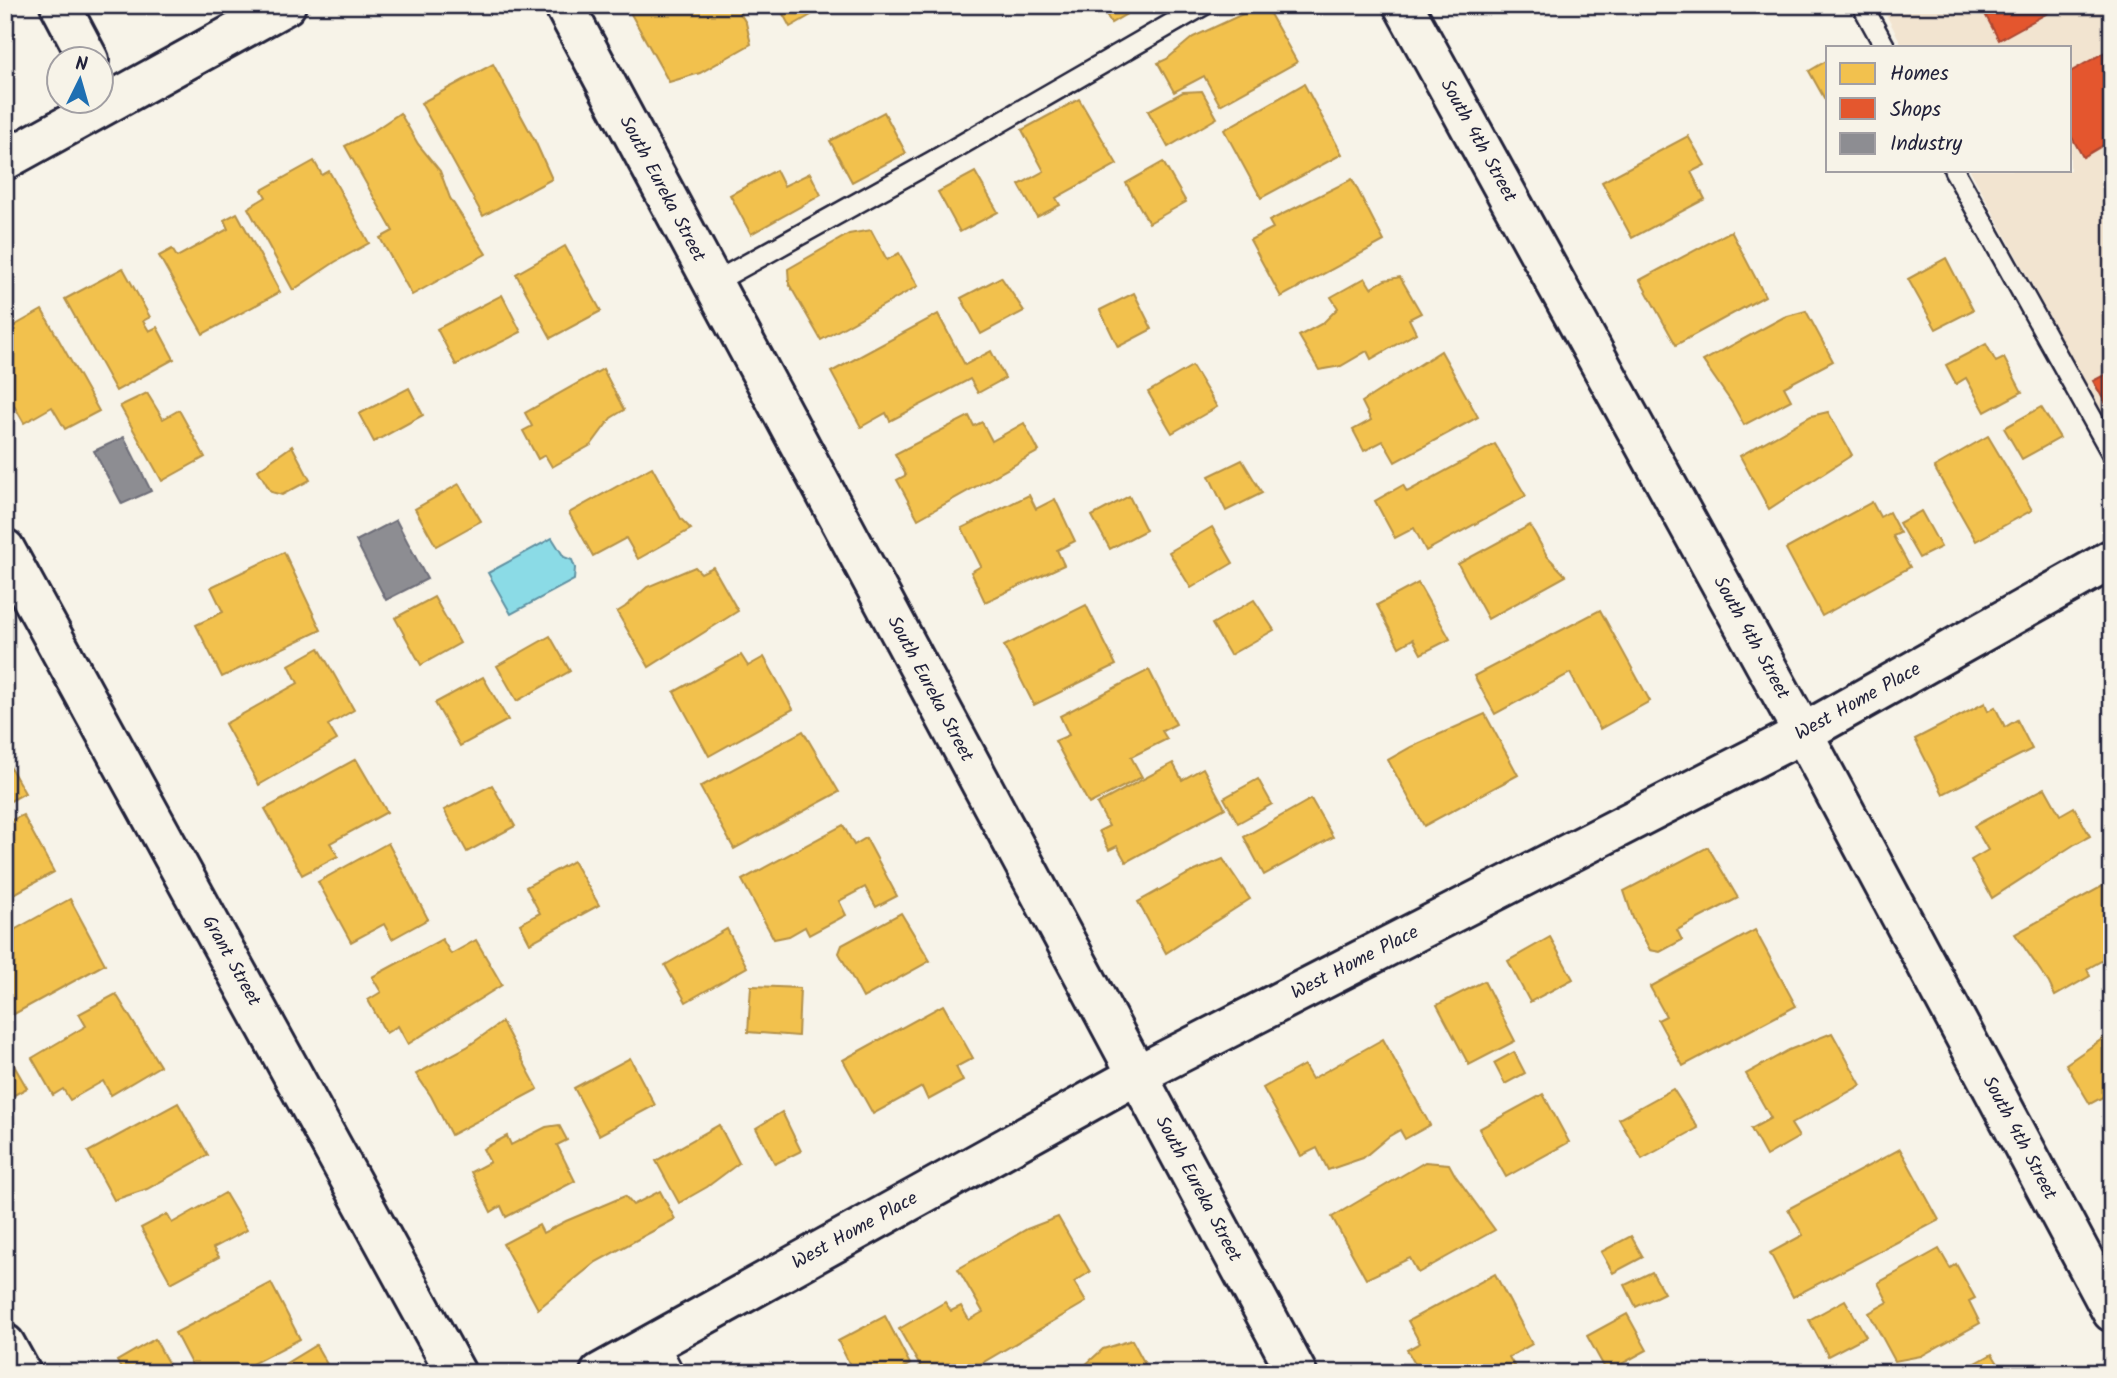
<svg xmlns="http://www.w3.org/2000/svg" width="2117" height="1378" font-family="Kalam,sans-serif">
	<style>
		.built { fill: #f2e4d0 }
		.water { fill: #8bdbe6; stroke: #6191a2; stroke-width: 2 }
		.homes { fill: #f2c14e; stroke: #b49148; stroke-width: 2 }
		.shops { fill: #e4572e; stroke: #aa4732; stroke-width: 2 }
		.industry { fill: #8d8d92; stroke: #6d6d78; stroke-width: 2 }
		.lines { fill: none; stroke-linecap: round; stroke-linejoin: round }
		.service-casing { stroke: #22223b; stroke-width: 24 }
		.minor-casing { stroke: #22223b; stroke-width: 44 }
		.tertiary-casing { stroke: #22223b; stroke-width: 44 }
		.service { stroke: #f7f3e8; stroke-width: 19 }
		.minor { stroke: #f7f3e8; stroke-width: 38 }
		.tertiary { stroke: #f7f3e8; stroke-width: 38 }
		.labels { text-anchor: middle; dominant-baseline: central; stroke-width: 7; stroke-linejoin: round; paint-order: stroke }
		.street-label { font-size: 19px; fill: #22223b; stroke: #f7f3e8 }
	</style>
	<rect width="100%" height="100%" fill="#f7f3e8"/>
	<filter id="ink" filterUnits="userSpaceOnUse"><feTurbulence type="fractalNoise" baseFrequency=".0143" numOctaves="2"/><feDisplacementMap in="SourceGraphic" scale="14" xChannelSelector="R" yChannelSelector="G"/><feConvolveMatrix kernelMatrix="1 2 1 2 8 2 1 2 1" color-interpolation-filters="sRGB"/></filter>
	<g filter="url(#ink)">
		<!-- built -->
		<polygon class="built" points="1881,5 2112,5 2112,433 1970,170 2070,170 2070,47 1903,47"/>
		<!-- water -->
		<polygon class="water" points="552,538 564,557 572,560 575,568 574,580 511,614 488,573"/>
		<!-- homes -->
		<g class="homes">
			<polygon points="626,5 735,5 746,23 751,44 700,73 669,82"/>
			<polygon points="773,5 827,5 827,6 790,27 783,14"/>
			<polygon points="1101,5 1142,5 1111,23"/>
			<polygon points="1262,5 1265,5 1297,62 1220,105 1204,76 1174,92 1158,63 1167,59 1193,37"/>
			<polygon points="1828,60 1828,105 1809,71"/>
			<polygon points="493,64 535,141 552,179 483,216 421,103"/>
			<polygon points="1304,84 1342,154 1261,198 1224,130"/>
			<polygon points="1202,91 1217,118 1168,147 1148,111 1183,92"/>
			<polygon points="1079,99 1117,164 1056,198 1060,205 1037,217 1019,185 1044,171 1022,130"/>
			<polygon points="884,112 906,153 852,182 830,141"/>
			<polygon points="400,113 418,144 440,171 450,198 486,254 412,295 380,238 393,231 345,146 369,134"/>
			<polygon points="1688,136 1705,165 1691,172 1705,199 1632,238 1602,182"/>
			<polygon points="314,161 322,175 329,171 369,243 335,262 293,290 248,208 266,197 262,190"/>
			<polygon points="1163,162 1186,202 1149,223 1126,183"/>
			<polygon points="776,170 784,186 810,173 821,195 751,234 730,195"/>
			<polygon points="975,172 998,212 960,232 938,192"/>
			<polygon points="1352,179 1384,241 1281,297 1250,240 1273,228 1269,221"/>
			<polygon points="237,213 280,292 203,334 159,256 172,249 177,257 228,229 224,220"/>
			<polygon points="871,230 887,260 899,253 918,286 821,340 789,284 788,269 849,234"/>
			<polygon points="1731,231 1765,296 1676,345 1640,280"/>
			<polygon points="565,246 601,311 551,338 516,274"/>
			<polygon points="1946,258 1973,310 1936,329 1908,279"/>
			<polygon points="123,268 150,317 143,321 149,331 157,327 174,359 116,391 65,299"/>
			<polygon points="1001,277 1024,311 981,334 961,298"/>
			<polygon points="1400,277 1421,313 1409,319 1416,333 1371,359 1367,351 1341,366 1319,370 1299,336 1323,323 1338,308 1331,297 1365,278 1371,288 1385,280"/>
			<polygon points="1134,293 1152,329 1118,347 1100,310"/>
			<polygon points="502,295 521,332 456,365 437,329"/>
			<polygon points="42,310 99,411 65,429 52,407 24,423 5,390 5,331"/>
			<polygon points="1806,311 1833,361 1784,387 1791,400 1744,425 1732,403 1703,361 1784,317"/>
			<polygon points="938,314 965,365 991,351 1005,378 978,393 970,379 890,421 886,413 861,427 831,372"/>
			<polygon points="1986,344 1996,362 2004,358 2022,392 1985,412 1966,378 1956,384 1946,365"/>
			<polygon points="1441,351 1478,417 1395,462 1383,441 1364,451 1353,430 1371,420 1362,402"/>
			<polygon points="1192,366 1217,407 1172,433 1148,392"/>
			<polygon points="603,369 624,410 611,418 591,445 552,467 545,455 538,459 523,431 532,426 525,413"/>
			<polygon points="409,388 423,415 374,442 359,414"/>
			<polygon points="147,393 163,419 179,410 205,457 162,481 120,406"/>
			<polygon points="2041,407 2060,438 2022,459 2004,428"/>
			<polygon points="1828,412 1852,455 1769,509 1740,456 1811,416"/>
			<polygon points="969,416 974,426 982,422 992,441 1024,423 1039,451 918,519 897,480 906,475 895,454"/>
			<polygon points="1988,436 2032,510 1976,541 1934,467"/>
			<polygon points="1495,444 1526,496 1426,551 1414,528 1395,538 1375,501 1403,485 1407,492"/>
			<polygon points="292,446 310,480 282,495 271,492 258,470"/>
			<polygon points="1242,460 1262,493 1226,511 1209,476"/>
			<polygon points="652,467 681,519 691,529 638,559 626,538 593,556 569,513"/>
			<polygon points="459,484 481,521 436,546 415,509"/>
			<polygon points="1029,495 1036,509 1055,499 1075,541 1057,550 1064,565 985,602 971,572 981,566 962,528"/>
			<polygon points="1129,496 1146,530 1110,549 1092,516"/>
			<polygon points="1872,502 1880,517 1889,512 1900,533 1893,536 1910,567 1822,616 1786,549"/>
			<polygon points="1921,511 1941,547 1919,558 1899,523"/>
			<polygon points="1530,525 1547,556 1566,576 1488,619 1458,564"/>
			<polygon points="1212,527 1233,563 1191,588 1169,552"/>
			<polygon points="284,552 321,630 222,677 196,625 223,612 211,587"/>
			<polygon points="695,567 701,573 713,567 738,611 649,667 617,612 625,607 647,587"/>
			<polygon points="1418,583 1450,639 1421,654 1413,639 1399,647 1377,605"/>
			<polygon points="434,597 460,643 421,665 395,618"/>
			<polygon points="1254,600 1274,630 1230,655 1212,624"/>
			<polygon points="1086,605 1116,665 1034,705 1004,646"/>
			<polygon points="1600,610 1650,701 1600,729 1570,673 1495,714 1474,676"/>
			<polygon points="550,636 570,671 517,701 497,666"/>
			<polygon points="319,648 354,710 328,725 337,740 259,785 225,724 298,683 289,665"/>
			<polygon points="741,655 748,666 764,657 793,709 709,756 674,692"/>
			<polygon points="1149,670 1176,724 1162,731 1167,739 1131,757 1142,777 1089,804 1055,741 1069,735 1060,716"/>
			<polygon points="483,677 508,720 460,746 435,703"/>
			<polygon points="1985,703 1988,711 1995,707 2005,727 2017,720 2032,749 1943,794 1915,739"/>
			<polygon points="1485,714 1518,775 1424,826 1388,760 1411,747"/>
			<polygon points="803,731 839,792 734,849 700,787"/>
			<polygon points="5,758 25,793 5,804"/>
			<polygon points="356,759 387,812 330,843 338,856 302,875 265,809"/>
			<polygon points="1173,763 1182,780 1203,768 1225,808 1126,862 1117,846 1109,850 1099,831 1109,826 1097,804"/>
			<polygon points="1258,779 1272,804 1238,823 1224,798"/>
			<polygon points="492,785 515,826 467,852 444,810"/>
			<polygon points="2045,788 2060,815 2074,807 2090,836 2075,844 1992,898 1971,860 1988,850 1974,826"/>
			<polygon points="1311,799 1333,837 1264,875 1244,837"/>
			<polygon points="23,815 54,872 5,899 5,823"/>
			<polygon points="843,825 854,845 866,838 897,896 876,907 865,887 839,901 846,915 809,935 805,927 789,936 774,939 742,880"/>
			<polygon points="388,843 428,919 392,939 384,924 351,942 318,882"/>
			<polygon points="1708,847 1738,898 1677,930 1682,940 1660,952 1650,950 1633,918 1624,891"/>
			<polygon points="1223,859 1250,899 1166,953 1138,902 1188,874"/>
			<polygon points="573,861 599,905 530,943 520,924 540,913 526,887"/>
			<polygon points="2112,881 2112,955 2087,969 2090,976 2055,996 2049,983 2015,934"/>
			<polygon points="70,899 105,964 5,1019 5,935"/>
			<polygon points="901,913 930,961 863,998 839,953 842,945"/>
			<polygon points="727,929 747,967 686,1002 665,965"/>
			<polygon points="1755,930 1796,1006 1683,1066 1658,1020 1666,1016 1650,987"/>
			<polygon points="1550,937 1573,979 1530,1002 1508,961"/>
			<polygon points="442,939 451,954 476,940 502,985 408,1044 398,1026 386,1033 368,1000 381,992 372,977"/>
			<polygon points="1484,981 1515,1041 1469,1065 1437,1005"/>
			<polygon points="751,986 800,988 798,1036 748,1032"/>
			<polygon points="116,994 160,1066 111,1095 103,1081 70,1100 63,1089 53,1095 32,1058 86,1026 79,1014"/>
			<polygon points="943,1005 973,1058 956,1067 963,1081 928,1100 922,1087 873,1114 843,1060"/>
			<polygon points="502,1022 538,1089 451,1135 431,1096 416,1074 467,1047"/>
			<polygon points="1832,1033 1861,1085 1791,1124 1799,1137 1766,1156 1751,1129 1771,1118 1746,1074 1789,1050"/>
			<polygon points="2111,1033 2112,1097 2110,1093 2090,1104 2066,1064"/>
			<polygon points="1383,1039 1430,1125 1405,1139 1400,1130 1388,1137 1363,1158 1328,1170 1317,1148 1301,1156 1263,1088 1304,1065 1312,1079"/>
			<polygon points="5,1050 27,1088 5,1100"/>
			<polygon points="1514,1052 1525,1073 1505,1084 1494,1063"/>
			<polygon points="630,1058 655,1105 599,1135 574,1088"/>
			<polygon points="1673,1089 1698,1128 1642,1159 1619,1119"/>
			<polygon points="1543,1094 1569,1142 1506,1177 1479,1129"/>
			<polygon points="178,1103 208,1155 147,1189 114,1200 88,1152"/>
			<polygon points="782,1112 801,1151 775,1164 756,1128"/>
			<polygon points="559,1125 567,1140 557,1145 575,1181 506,1217 501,1206 491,1212 471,1172 490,1162 483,1149 507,1136 511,1145 546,1127"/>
			<polygon points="719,1125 739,1163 707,1187 679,1203 656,1161"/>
			<polygon points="1900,1149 1939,1220 1793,1297 1770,1253 1803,1235 1788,1209"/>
			<polygon points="1425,1162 1449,1164 1455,1175 1495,1230 1418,1273 1410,1258 1366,1279 1332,1217"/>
			<polygon points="660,1191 675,1219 596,1262 538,1309 503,1244 539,1225 543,1233 566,1221 625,1196 633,1205"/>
			<polygon points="225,1193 247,1230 213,1248 219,1257 171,1283 141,1228 167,1214 172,1223"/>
			<polygon points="1058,1217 1090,1272 1074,1282 1086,1302 965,1373 924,1373 899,1329 945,1302 951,1311 961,1306 969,1320 983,1312 958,1269 1027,1229"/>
			<polygon points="1631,1236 1643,1257 1613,1273 1601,1252"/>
			<polygon points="1939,1249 1950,1268 1956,1264 1975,1298 1969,1301 1980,1323 1921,1356 1895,1361 1869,1313 1888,1302 1878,1283"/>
			<polygon points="1652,1272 1664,1293 1636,1307 1625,1285"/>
			<polygon points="1495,1274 1532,1344 1509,1357 1516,1369 1508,1373 1420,1373 1407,1350 1420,1343 1408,1321"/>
			<polygon points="271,1283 300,1339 235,1373 196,1373 175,1333"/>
			<polygon points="1845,1300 1866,1336 1828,1356 1809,1320"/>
			<polygon points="1627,1314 1647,1350 1607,1372 1587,1336"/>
			<polygon points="885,1316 910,1364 894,1373 854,1373 838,1341"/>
			<polygon points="155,1339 173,1372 123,1373 117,1361"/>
			<polygon points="1132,1340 1150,1373 1073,1373 1083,1367 1103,1349"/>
			<polygon points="316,1345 332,1373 270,1373"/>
			<polygon points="1992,1354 2004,1373 1958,1373"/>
			<polygon points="1042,1362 1048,1373 1023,1373"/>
		</g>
		<!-- shops -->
		<g class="shops">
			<polygon points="1980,5 2062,5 1999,40"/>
			<polygon points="2112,48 2112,140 2083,157 2070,134 2070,72"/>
			<polygon points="2112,371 2112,415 2093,381"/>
		</g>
		<!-- industry -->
		<g class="industry">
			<polygon points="124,437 151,491 122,504 94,451"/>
			<polygon points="396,520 427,579 386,600 356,541"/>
		</g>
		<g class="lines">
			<!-- service casing -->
			<g class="service-casing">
				<g id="service">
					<polyline points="1862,5 1885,47"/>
					<polyline points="1954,170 2112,454"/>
					<polyline points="713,283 933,161 1204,5"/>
					<polyline points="657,1341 674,1373"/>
				</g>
			</g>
			<!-- minor casing -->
			<g class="minor-casing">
				<g id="minor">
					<polyline points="60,5 89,60"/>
					<polyline points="564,5 1297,1373"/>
					<polyline points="1403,5 1803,733 2112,1312"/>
					<polyline points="5,549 456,1373"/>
					<polyline points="5,1344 21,1373"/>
					<polyline points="600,1373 1137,1075 1803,733 2112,559"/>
				</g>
			</g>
			<!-- tertiary casing -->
			<g class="tertiary-casing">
				<polyline id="tertiary" points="5,160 286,5"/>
			</g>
			<!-- service -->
			<use href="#service" class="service"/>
			<!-- minor -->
			<use href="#minor" class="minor"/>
			<!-- tertiary -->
			<use href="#tertiary" class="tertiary"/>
		</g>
	</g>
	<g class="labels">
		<!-- street labels -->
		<g class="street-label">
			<text transform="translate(1478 141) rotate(61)">South 4th Street</text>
			<text transform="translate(662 189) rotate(62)">South Eureka Street</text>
			<text transform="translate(1751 638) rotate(61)">South 4th Street</text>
			<text transform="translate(930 689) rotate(62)">South Eureka Street</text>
			<text transform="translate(1858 702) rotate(-29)">West Home Place</text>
			<text transform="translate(231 961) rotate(61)">Grant Street</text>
			<text transform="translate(1355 963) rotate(-27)">West Home Place</text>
			<text transform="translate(2019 1138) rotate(62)">South 4th Street</text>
			<text transform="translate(1198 1189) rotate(62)">South Eureka Street</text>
			<text transform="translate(855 1231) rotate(-29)">West Home Place</text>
		</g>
	</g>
	<!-- margin -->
	<rect width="2117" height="1378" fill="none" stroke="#f7f3e8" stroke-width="28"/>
	<rect x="14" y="14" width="2089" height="1350" fill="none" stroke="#22223b" stroke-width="2.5" filter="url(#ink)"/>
	<!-- legend -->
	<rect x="1826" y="46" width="245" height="126" fill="#f7f3e8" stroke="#a29fa3" stroke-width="2"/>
	<rect x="1840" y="63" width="35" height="21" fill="#f2c14e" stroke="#a29fa3" stroke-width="2"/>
	<text x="1890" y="80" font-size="21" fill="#22223b">Homes</text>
	<rect x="1840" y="98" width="35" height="21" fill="#e4572e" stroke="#a29fa3" stroke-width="2"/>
	<text x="1890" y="116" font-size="21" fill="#22223b">Shops</text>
	<rect x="1840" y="133" width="35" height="21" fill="#8d8d92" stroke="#a29fa3" stroke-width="2"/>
	<text x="1890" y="150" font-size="21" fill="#22223b">Industry</text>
	<!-- north arrow -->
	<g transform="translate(80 80) rotate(5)"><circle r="33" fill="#f7f3e8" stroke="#a29fa3" stroke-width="2"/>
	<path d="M0-5L12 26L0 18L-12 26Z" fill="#1f6fb2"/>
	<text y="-10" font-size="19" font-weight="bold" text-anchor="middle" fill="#22223b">N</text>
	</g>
</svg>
